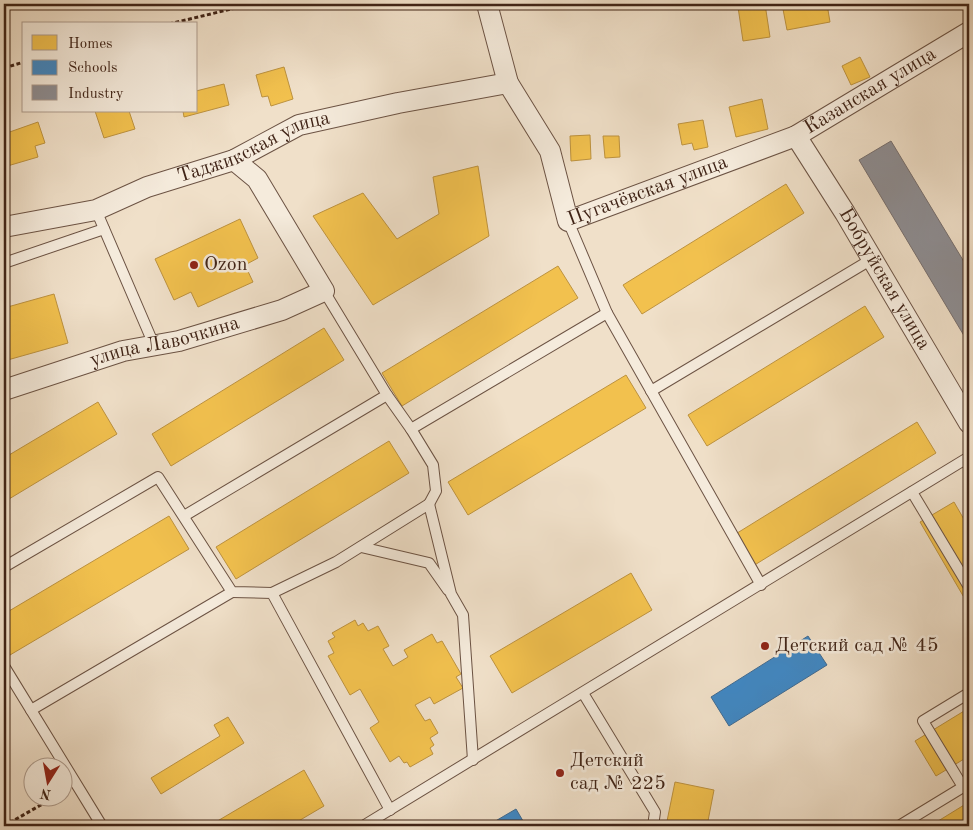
<svg xmlns="http://www.w3.org/2000/svg" width="973" height="830" font-family="'Old Standard TT',serif">
	<style>
		.homes { fill: #f2c14e; stroke: #bd923e }
		.schools { fill: #3f88c5; stroke: #3f6a91 }
		.industry { fill: #8d8d92; stroke: #766e6d }
		.lines { fill: none; stroke-linecap: round; stroke-linejoin: round }
		.lane-casing { stroke: #6c5344; stroke-width: 12 }
		.street-casing { stroke: #6c5344; stroke-width: 22 }
		.path { stroke: #402417; stroke-width: 3; stroke-dasharray: 4 2.5; stroke-linecap: butt }
		.lane { stroke: #f5ebdc; stroke-width: 10 }
		.street { stroke: #f5ebdc; stroke-width: 20 }
		.poi-dot { fill: #8f2418; stroke: #f5ebdc; stroke-width: 2 }
		.labels { text-anchor: middle; dominant-baseline: central; stroke-width: 5; stroke-linejoin: round; paint-order: stroke }
		.street-label { font-size: 20px; fill: #402417; stroke: #f5ebdc }
		.poi-label { font-size: 20px; fill: #402417; stroke: #f5ebdc; text-anchor: start }
	</style>
	<rect width="100%" height="100%" fill="#f0e0c9"/>
	<filter id="stains"><feTurbulence type="fractalNoise" baseFrequency=".004" numOctaves="4"/><feColorMatrix values="0 0 0 0 .2 0 0 0 0 .09 0 0 0 0 .02 0 0 0 .5 -.17"/></filter>
	<radialGradient id="worn" r=".72"><stop offset=".6" stop-color="#630" stop-opacity="0"/><stop offset="1" stop-color="#630" stop-opacity=".3"/></radialGradient>
	<!-- homes -->
	<g class="homes">
		<polygon points="765,4 770,37 743,41 738,7"/>
		<polygon points="782,4 827,4 830,22 787,30"/>
		<polygon points="860,57 870,77 851,85 842,66"/>
		<polygon points="284,67 293,99 271,106 268,96 262,97 256,75"/>
		<polygon points="224,84 229,105 184,117 183,111 196,111 196,91"/>
		<polygon points="762,99 768,129 736,137 729,107"/>
		<polygon points="95,111 129,111 135,129 104,138"/>
		<polygon points="703,120 708,147 694,150 692,143 682,145 678,124"/>
		<polygon points="38,122 45,143 35,146 38,157 4,167 4,134"/>
		<polygon points="590,135 591,159 571,161 570,136"/>
		<polygon points="603,136 619,136 620,157 605,158"/>
		<polygon points="478,166 489,236 373,305 313,216 363,193 397,239 439,214 433,177"/>
		<polygon points="786,184 804,213 642,314 623,285"/>
		<polygon points="240,219 258,258 245,265 253,282 198,307 191,292 174,300 155,259"/>
		<polygon points="558,266 578,298 402,406 382,373"/>
		<polygon points="54,294 68,343 4,361 4,308"/>
		<polygon points="865,306 884,337 707,446 688,415"/>
		<polygon points="324,328 344,360 171,466 152,434"/>
		<polygon points="626,375 646,408 468,515 448,482"/>
		<polygon points="98,402 117,434 4,502 4,458"/>
		<polygon points="917,422 936,453 753,566 734,535"/>
		<polygon points="389,441 409,473 236,579 216,547"/>
		<polygon points="954,502 969,528 969,606 920,522"/>
		<polygon points="169,516 189,549 10,655 4,645 4,614"/>
		<polygon points="631,573 652,610 512,693 490,656"/>
		<polygon points="355,620 358,626 363,623 368,631 378,626 389,646 383,649 393,666 408,657 404,650 432,634 437,643 442,641 461,674 456,677 463,688 434,704 430,697 415,705 425,721 430,719 438,733 430,738 434,745 430,748 433,754 410,767 407,762 404,763 399,756 390,762 370,728 379,722 360,689 350,695 328,656 334,653 328,641 335,637 332,633"/>
		<polygon points="969,708 969,756 936,776 915,741"/>
		<polygon points="228,717 244,743 161,794 151,778 220,736 214,725"/>
		<polygon points="304,770 324,806 290,826 209,826"/>
		<polygon points="675,782 714,790 707,826 666,826"/>
		<polygon points="969,802 969,826 930,826"/>
	</g>
	<!-- schools -->
	<g class="schools">
		<polygon points="808,636 827,665 729,726 711,697"/>
		<polygon points="516,809 526,826 487,826"/>
	</g>
	<!-- industry -->
	<polygon class="industry" points="891,141 969,270 969,344 859,160"/>
	<g class="lines">
		<!-- lane casing -->
		<g class="lane-casing">
			<g id="lane">
				<polyline points="96,210 154,345"/>
				<polyline points="568,221 607,313 761,585"/>
				<polyline points="4,263 104,229"/>
				<polyline points="651,391 872,259"/>
				<polyline points="387,395 411,429 607,313"/>
				<polyline points="411,429 433,465 436,491 429,504"/>
				<polyline points="912,492 969,587"/>
				<polyline points="184,516 387,395 324,291"/>
				<polyline points="361,547 429,563 448,590"/>
				<polyline points="4,567 158,477 232,592 272,593 390,810"/>
				<polyline points="272,593 336,562 429,504 451,594 463,615 473,760"/>
				<polyline points="4,666 102,826"/>
				<polyline points="583,693 655,812 653,826"/>
				<polyline points="31,710 232,592"/>
				<polyline points="963,787 923,721 969,693"/>
				<polyline points="363,826 969,457"/>
				<polyline points="899,826 968,784"/>
			</g>
		</g>
		<!-- street casing -->
		<g class="street-casing">
			<g id="street">
				<path id="s1" d="M487,4L508,83L550,151L568,221L796,136L969,32"/>
				<path id="s2" d="M796,136L845,213L969,423"/>
				<path id="s3" d="M4,227L96,210L147,187L234,160L299,125L398,103L508,83"/>
				<path id="s4" d="M4,390L123,351L179,341L282,310L324,291L257,179L234,160"/>
			</g>
		</g>
		<!-- path -->
		<g class="path">
			<polyline points="169,24 252,4"/>
			<polyline points="4,68 24,62"/>
			<polyline points="4,826 53,798"/>
		</g>
		<!-- lane -->
		<use href="#lane" class="lane"/>
		<!-- street -->
		<use href="#street" class="street"/>
	</g>
	<!-- markers -->
	<g class="poi-dot">
		<circle cx="194" cy="265" r="5"/>
		<circle cx="765" cy="646" r="5"/>
		<circle cx="560" cy="773" r="5"/>
	</g>
	<g class="labels">
		<!-- street labels -->
		<g class="street-label">
			<text stroke="none"><textPath href="#s1" startOffset="564">Казанская улица</textPath></text>
			<text stroke="none"><textPath href="#s3" startOffset="264">Таджикская улица</textPath></text>
			<text stroke="none"><textPath href="#s1" startOffset="319">Пугачёвская улица</textPath></text>
			<text stroke="none"><textPath href="#s2" startOffset="168">Бобруйская улица</textPath></text>
			<text stroke="none"><textPath href="#s4" startOffset="168">улица Лавочкина</textPath></text>
		</g>
		<!-- poi labels -->
		<g class="poi-label">
			<text x="204" y="265">Ozon</text>
			<text x="775" y="646">Детский сад № 45</text>
			<text x="570" y="761">Детский<tspan x="570" dy="23">сад № 225</tspan></text>
		</g>
	</g>
	<!-- margin -->
	<rect width="973" height="830" fill="none" stroke="#f0e0c9" stroke-width="20"/>
	<rect x="5" y="5" width="963" height="820" fill="none" stroke="#402417" stroke-width="2.5"/>
	<rect x="10" y="10" width="953" height="810" fill="none" stroke="#402417"/>
	<!-- legend -->
	<rect x="22" y="22" width="175" height="90" fill="#f5ebdc" stroke="#ad9b8d"/>
	<rect x="32" y="35" width="25" height="15" fill="#f2c14e" stroke="#ad9b8d"/>
	<text x="68" y="48" font-size="15" fill="#402417">Homes</text>
	<rect x="32" y="60" width="25" height="15" fill="#3f88c5" stroke="#ad9b8d"/>
	<text x="68" y="72" font-size="15" fill="#402417">Schools</text>
	<rect x="32" y="85" width="25" height="15" fill="#8d8d92" stroke="#ad9b8d"/>
	<text x="68" y="98" font-size="15" fill="#402417">Industry</text>
	<!-- north arrow -->
	<g transform="translate(48 782) rotate(191)"><circle r="24" fill="#f5ebdc" stroke="#ad9b8d"/>
	<path d="M0-4L9 19L0 12L-9 19Z" fill="#8f2418"/>
	<text y="-8" font-size="14" font-weight="bold" text-anchor="middle" fill="#402417">N</text>
	</g>
	<rect width="100%" height="100%" filter="url(#stains)"/>
	<rect width="100%" height="100%" fill="url(#worn)"/>
</svg>
